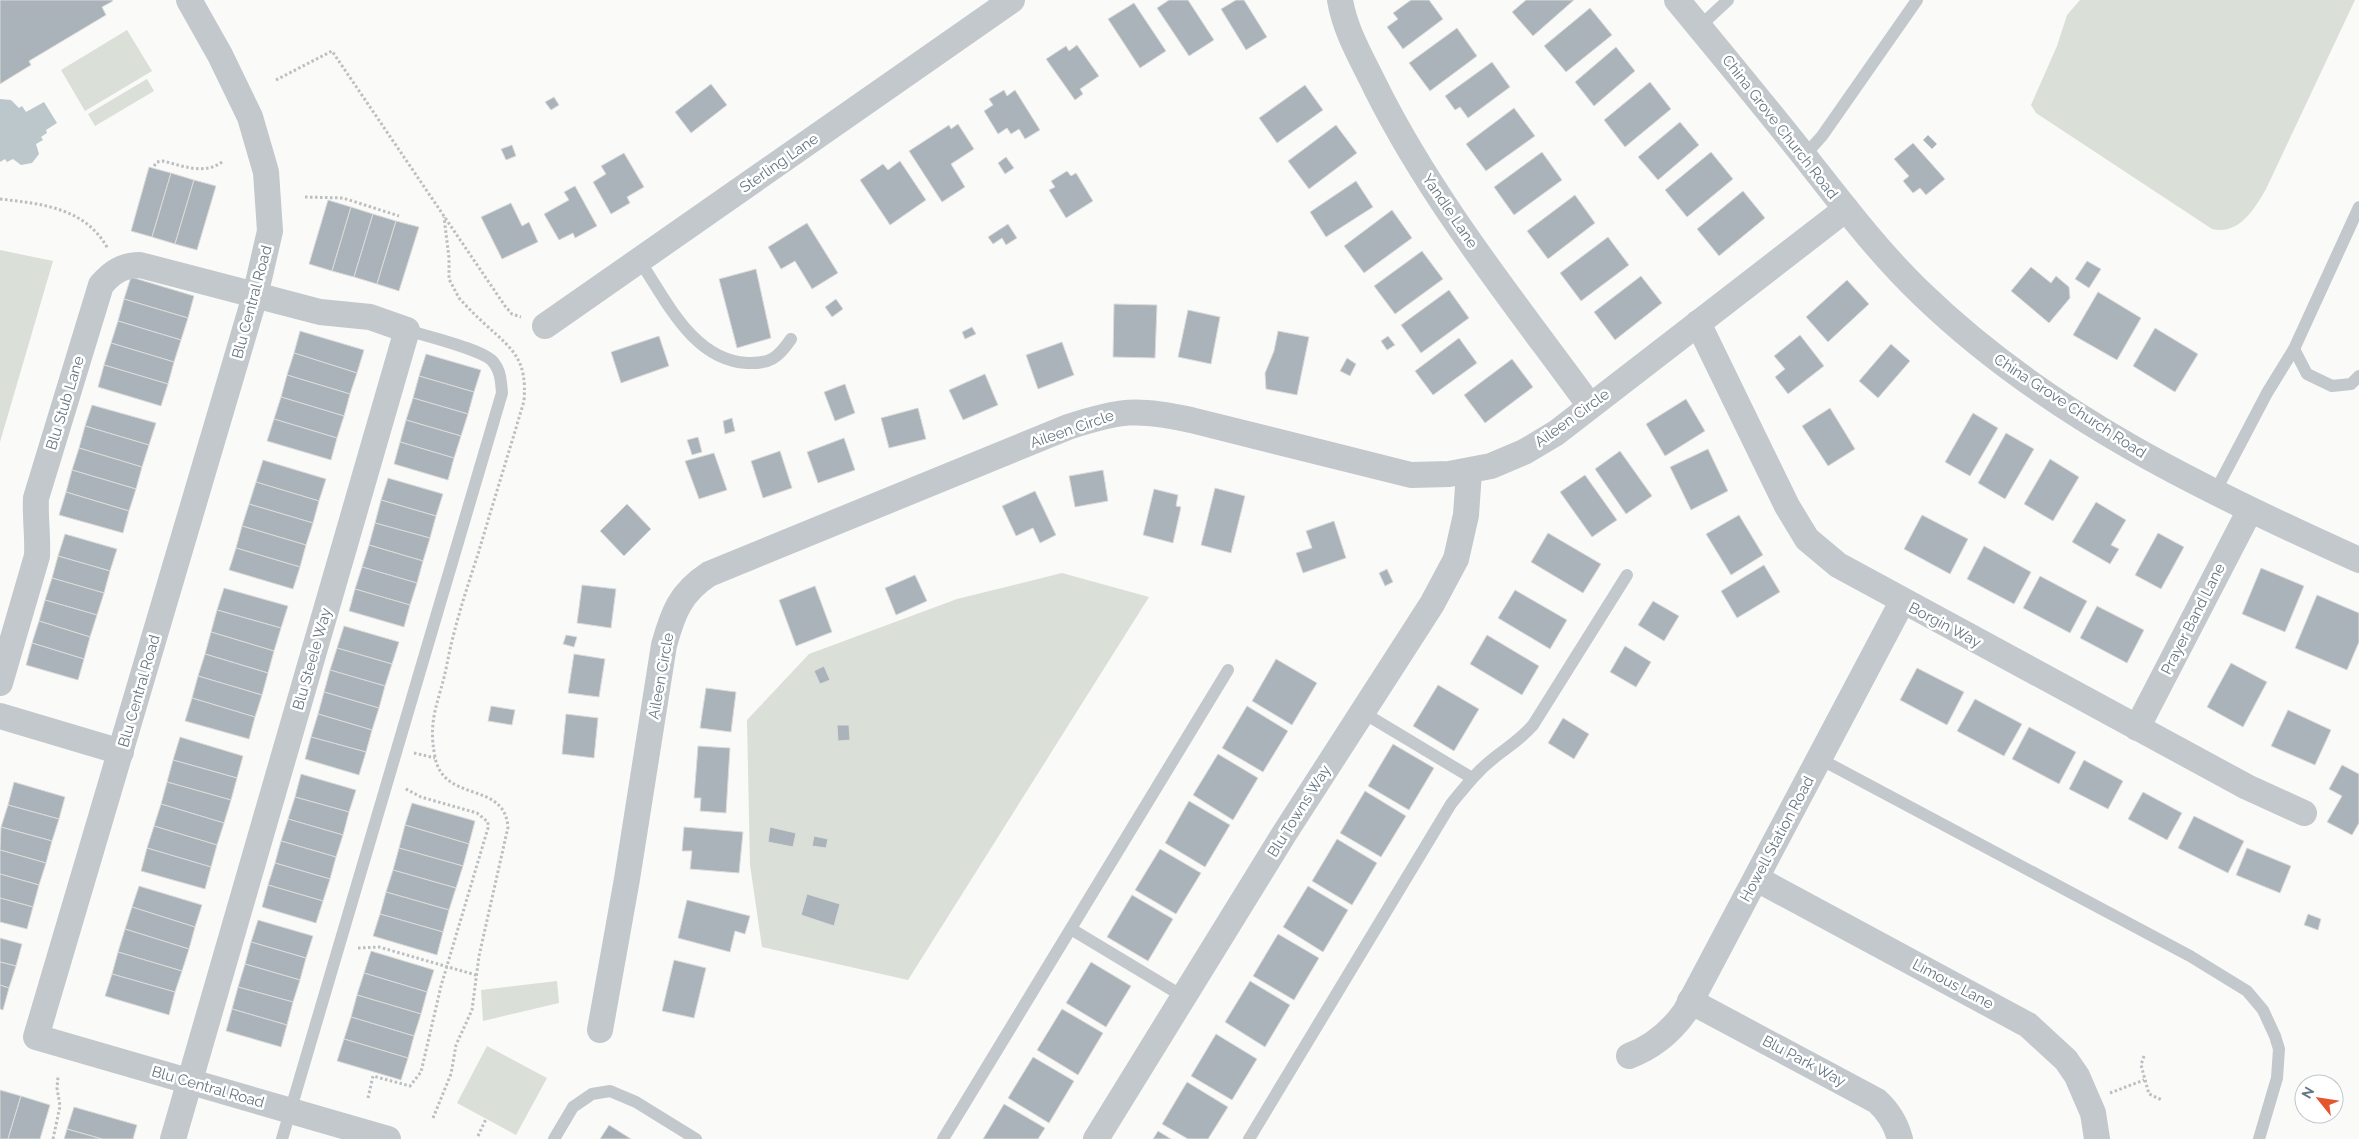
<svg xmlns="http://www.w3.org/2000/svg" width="2359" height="1139" font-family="Raleway,sans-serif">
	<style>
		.green { fill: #dadfd7 }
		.water { fill: #bbc7cb }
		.building { fill: #aab3b9; stroke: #dcdcda }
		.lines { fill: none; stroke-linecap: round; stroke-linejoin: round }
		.path { stroke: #bbbfc2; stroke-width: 3; stroke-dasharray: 2.5 2.5; stroke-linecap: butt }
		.service { stroke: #c3c8cc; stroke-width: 12 }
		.minor { stroke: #c3c8cc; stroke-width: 26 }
		.labels { text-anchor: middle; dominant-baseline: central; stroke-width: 5; stroke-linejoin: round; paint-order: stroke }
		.street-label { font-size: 15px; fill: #657683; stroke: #fff }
	</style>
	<rect width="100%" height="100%" fill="#fafaf8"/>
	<!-- green -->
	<g class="green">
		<path d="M2080,0H2355L2266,189C2254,210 2239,235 2212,229L2036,113L2031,105L2057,46L2067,15Z"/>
		<polygon points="127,30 152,71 85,111 61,70"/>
		<polygon points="147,79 154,91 95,126 88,114"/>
		<polygon points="0,250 53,261 0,442"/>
		<polygon points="1062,573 1149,597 908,980 762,947 750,865 747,720 809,654 957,599"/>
		<polygon points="557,981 559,1003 483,1021 481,990"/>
		<polygon points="487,1046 547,1078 516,1135 457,1103"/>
	</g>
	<!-- water -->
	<polygon class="water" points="0,99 11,100 19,108 22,106 26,112 44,102 57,123 46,130 47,133 41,137 43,140 36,144 39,154 32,163 21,165 13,159 7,162 5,159 0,162"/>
	<!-- building -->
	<g class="building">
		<polygon points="0,0 112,0 113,1 102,7 106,15 29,61 31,65 0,84"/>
		<polygon points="1169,0 1188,0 1214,40 1189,56 1157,8"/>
		<polygon points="1236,0 1244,0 1267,37 1246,50 1221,9"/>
		<polygon points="1411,0 1429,0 1443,19 1403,49 1387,27 1398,19 1393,13"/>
		<polygon points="1526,0 1574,0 1533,36 1512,12"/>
		<polygon points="1134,3 1166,51 1140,68 1108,19"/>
		<polygon points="1590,8 1612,35 1566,72 1544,46"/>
		<polygon points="1457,28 1477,56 1430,91 1409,63"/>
		<polygon points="1077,45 1099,76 1080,89 1083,94 1075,100 1046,59 1066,46 1069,51"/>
		<polygon points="1616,47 1635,71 1594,106 1575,82"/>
		<polygon points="1492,62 1510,87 1468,118 1460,107 1455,110 1445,96"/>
		<polygon points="1650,82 1671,109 1625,147 1604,120"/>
		<polygon points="711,84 727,105 691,133 675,112"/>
		<polygon points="1305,85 1323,110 1277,143 1259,118"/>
		<polygon points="1004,90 1007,96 1015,90 1040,130 1025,139 1019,129 1011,134 1007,128 998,134 984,111 993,105 989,99"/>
		<polygon points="554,97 559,105 551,110 545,102"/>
		<polygon points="1514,108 1535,136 1486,171 1466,144"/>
		<polygon points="1680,122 1699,145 1658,180 1638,157"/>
		<polygon points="958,124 974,149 951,164 965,187 942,202 909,151 949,125 951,129"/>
		<polygon points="1336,125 1357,153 1309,189 1288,161"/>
		<polygon points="1928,135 1937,144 1932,149 1923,140"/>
		<polygon points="1913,143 1945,179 1926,195 1920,188 1913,193 1903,181 1909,176 1894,159"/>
		<polygon points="512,145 516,156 506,160 501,149"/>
		<polygon points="1542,152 1562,180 1514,215 1494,187"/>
		<polygon points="1711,152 1733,179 1687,217 1665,190"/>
		<polygon points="624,153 644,187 627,197 630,203 611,214 593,182 606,174 601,166"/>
		<polygon points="1006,157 1014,168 1005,174 998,163"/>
		<polygon points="900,161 926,200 890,225 860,180 883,164 888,170"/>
		<polygon points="149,167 171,173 152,237 131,231"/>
		<polygon points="1067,171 1071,176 1076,173 1093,201 1066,218 1049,190 1055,187 1051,181"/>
		<polygon points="171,173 194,180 175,244 152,237"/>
		<polygon points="194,180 216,186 197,250 175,244"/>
		<polygon points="1356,181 1373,207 1326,237 1310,212"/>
		<polygon points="575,186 597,226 575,238 573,233 559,240 544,214 569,200 564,192"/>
		<polygon points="1743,191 1765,218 1719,256 1697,229"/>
		<polygon points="1575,195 1595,223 1548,259 1527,231"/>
		<polygon points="328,200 351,207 332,271 309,264"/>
		<polygon points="511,203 522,226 529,222 538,242 502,259 481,217"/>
		<polygon points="351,207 373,214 354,277 332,271"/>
		<polygon points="1392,210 1412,238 1364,273 1344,246"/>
		<polygon points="373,214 396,221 377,284 354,277"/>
		<polygon points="396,221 419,227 399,291 377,284"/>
		<polygon points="807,223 838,273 812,289 795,261 781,269 768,247"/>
		<polygon points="1008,224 1017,238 1006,245 1002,238 993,244 988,237"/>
		<polygon points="1608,237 1629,265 1581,301 1560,273"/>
		<polygon points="1422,251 1443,279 1395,314 1374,286"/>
		<polygon points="2087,261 2101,269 2089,288 2075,279"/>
		<polygon points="2031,267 2051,283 2056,276 2069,287 2070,298 2049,323 2011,291"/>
		<polygon points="756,269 771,338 737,348 719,279"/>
		<polygon points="1641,276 1662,303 1615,340 1594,312"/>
		<polygon points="131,277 194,296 188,318 124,299"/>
		<polygon points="1847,280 1869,304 1828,342 1806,317"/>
		<polygon points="1449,290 1469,318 1421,353 1401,325"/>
		<polygon points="2098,292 2141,318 2117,360 2073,335"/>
		<polygon points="124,299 188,318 181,340 118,321"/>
		<polygon points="836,299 843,309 832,317 825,307"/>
		<polygon points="1114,304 1157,305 1155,358 1113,357"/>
		<polygon points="1188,310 1220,317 1211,364 1178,357"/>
		<polygon points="118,321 181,340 174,362 111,343"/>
		<polygon points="972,327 976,334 965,339 962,332"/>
		<polygon points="2155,328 2198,354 2175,392 2133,366"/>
		<polygon points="300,331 364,350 357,373 294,353"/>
		<polygon points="1278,331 1309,337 1297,395 1266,389 1265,373 1274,351"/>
		<polygon points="1800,335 1824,366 1788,394 1775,377 1785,369 1774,356"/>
		<polygon points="659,336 669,366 621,383 611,352"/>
		<polygon points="1388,336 1395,345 1387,350 1381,341"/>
		<polygon points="1459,338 1477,363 1433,395 1415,371"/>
		<polygon points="1062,342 1074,375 1038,389 1026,355"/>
		<polygon points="111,343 174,362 168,384 104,365"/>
		<polygon points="1891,344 1910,361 1878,398 1859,381"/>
		<polygon points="294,353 357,373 350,394 287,375"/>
		<polygon points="426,354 481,370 474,392 419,376"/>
		<polygon points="1347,358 1356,364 1350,376 1340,371"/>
		<polygon points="1512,359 1533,387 1485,423 1464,395"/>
		<polygon points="104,365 168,384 161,406 98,387"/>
		<polygon points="985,374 998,405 963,420 949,390"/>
		<polygon points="287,375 350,394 344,416 281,397"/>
		<polygon points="419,376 474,392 468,414 413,398"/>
		<polygon points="845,384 855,413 835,421 824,392"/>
		<polygon points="281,397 344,416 337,438 274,419"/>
		<polygon points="413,398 468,414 461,436 406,420"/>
		<polygon points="1686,399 1705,431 1665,456 1646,424"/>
		<polygon points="92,405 156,423 149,445 85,426"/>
		<polygon points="918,408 926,439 889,448 881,418"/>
		<polygon points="1830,408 1855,449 1828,466 1802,426"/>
		<polygon points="1973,413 1998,428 1970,476 1945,462"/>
		<polygon points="732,418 735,431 725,434 723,421"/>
		<polygon points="274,419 337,438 331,460 267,441"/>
		<polygon points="406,420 461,436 454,458 400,442"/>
		<polygon points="85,426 149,445 142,467 79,448"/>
		<polygon points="2006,433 2034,449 2005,499 1978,483"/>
		<polygon points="698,437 702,452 692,455 687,440"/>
		<polygon points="844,438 855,470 818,483 807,452"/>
		<polygon points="400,442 454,458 448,480 394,464"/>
		<polygon points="79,448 142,467 136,489 72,470"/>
		<polygon points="1708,449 1728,491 1691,510 1670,467"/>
		<polygon points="780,451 792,488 763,498 751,461"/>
		<polygon points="1620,451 1652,496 1626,514 1595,469"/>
		<polygon points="714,453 727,490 699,499 685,461"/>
		<polygon points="2050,459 2079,477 2053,521 2024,504"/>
		<polygon points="263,460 326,479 319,501 256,482"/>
		<polygon points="72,470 136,489 129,511 66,492"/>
		<polygon points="1103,470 1108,501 1075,507 1069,476"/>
		<polygon points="1585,475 1617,520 1592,537 1560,492"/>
		<polygon points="388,478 443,494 436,516 381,500"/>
		<polygon points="256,482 319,501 313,523 249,504"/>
		<polygon points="1215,488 1245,496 1231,553 1201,545"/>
		<polygon points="1154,489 1178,495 1176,506 1181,507 1173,543 1143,535"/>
		<polygon points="1035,491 1056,535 1040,543 1033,528 1016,536 1002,506"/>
		<polygon points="66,492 129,511 123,533 59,515"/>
		<polygon points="381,500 436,516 430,538 375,523"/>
		<polygon points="2096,502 2126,520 2111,545 2119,549 2110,564 2072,542"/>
		<polygon points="249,504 313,523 306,545 242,526"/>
		<polygon points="627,504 651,529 624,556 600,531"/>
		<polygon points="1739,515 1763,555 1731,575 1706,534"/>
		<polygon points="1922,515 1968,539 1950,574 1904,549"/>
		<polygon points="1334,521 1346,558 1303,573 1296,553 1312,548 1306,531"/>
		<polygon points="375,523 430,538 423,561 369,545"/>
		<polygon points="242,526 306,545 300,567 236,548"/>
		<polygon points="1548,533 1601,564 1583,593 1531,562"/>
		<polygon points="2158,533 2184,547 2161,589 2135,575"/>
		<polygon points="65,534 117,549 110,571 58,556"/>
		<polygon points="369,545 423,561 417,583 362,567"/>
		<polygon points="1984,546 2031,572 2014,604 1967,579"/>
		<polygon points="236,548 300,567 293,589 229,570"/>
		<polygon points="58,556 110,571 104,593 52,578"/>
		<polygon points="1764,565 1780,592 1737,618 1721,591"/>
		<polygon points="362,567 417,583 410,605 355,589"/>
		<polygon points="2261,568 2304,586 2285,632 2242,614"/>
		<polygon points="1387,569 1393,582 1385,586 1379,573"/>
		<polygon points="915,575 927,601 896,615 885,588"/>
		<polygon points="2040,576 2087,601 2070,633 2023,608"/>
		<polygon points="52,578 104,593 97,615 45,600"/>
		<polygon points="582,585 616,589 611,628 577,623"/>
		<polygon points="815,586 832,632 796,646 779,600"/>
		<polygon points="224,588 288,606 281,628 217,610"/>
		<polygon points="355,589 410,605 404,627 349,611"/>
		<polygon points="1515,590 1567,620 1550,649 1498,618"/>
		<polygon points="2317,595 2359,613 2359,642 2347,670 2295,648"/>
		<polygon points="45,600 97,615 90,637 39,621"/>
		<polygon points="1653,601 1679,616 1664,641 1638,625"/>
		<polygon points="2097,606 2144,630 2127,663 2080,638"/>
		<polygon points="217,610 281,628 274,651 211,632"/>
		<polygon points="39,621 90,637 84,659 32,643"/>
		<polygon points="344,626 399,642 392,664 337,648"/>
		<polygon points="211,632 274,651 268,673 205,654"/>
		<polygon points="566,635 577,637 574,647 563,644"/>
		<polygon points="1487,635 1539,666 1522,695 1470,664"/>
		<polygon points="32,643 84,659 78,680 26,665"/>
		<polygon points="1625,646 1651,662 1636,687 1610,672"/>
		<polygon points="337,648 392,664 385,686 330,670"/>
		<polygon points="205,654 268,673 262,695 198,676"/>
		<polygon points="574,654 605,659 599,697 568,693"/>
		<polygon points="1276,659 1317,683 1292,725 1252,701"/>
		<polygon points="2231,663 2267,682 2243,727 2207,707"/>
		<polygon points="824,666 830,680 820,684 814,671"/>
		<polygon points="1917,668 1964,692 1947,725 1900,700"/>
		<polygon points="330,670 385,686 379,708 324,692"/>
		<polygon points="198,676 262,695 255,717 192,698"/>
		<polygon points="1438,685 1479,709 1454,751 1413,726"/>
		<polygon points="706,688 736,692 731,732 700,728"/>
		<polygon points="324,692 379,708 372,730 318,714"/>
		<polygon points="192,698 255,717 249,739 185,721"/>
		<polygon points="1975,699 2022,724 2004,756 1957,731"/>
		<polygon points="491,706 515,710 512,725 488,721"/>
		<polygon points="1247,706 1288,731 1263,772 1222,748"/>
		<polygon points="2288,710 2331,730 2315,765 2271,746"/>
		<polygon points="318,714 372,730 366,752 311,737"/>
		<polygon points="566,714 598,718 594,758 562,754"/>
		<polygon points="1563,718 1589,734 1574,759 1548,743"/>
		<polygon points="837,725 849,725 850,740 838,741"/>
		<polygon points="2029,727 2076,752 2059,784 2012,759"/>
		<polygon points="180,737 243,756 237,778 173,760"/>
		<polygon points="311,737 366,752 359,775 305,759"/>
		<polygon points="1393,744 1434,768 1409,810 1368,786"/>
		<polygon points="698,746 730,748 726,813 700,811 701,798 694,798"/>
		<polygon points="1218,754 1258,778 1233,820 1193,795"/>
		<polygon points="173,760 237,778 231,800 167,782"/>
		<polygon points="2084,760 2123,781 2108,809 2069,789"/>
		<polygon points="2342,765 2359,774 2359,823 2352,835 2327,822 2342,796 2329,789"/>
		<polygon points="301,774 356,790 349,812 295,797"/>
		<polygon points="14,782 65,797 59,819 8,805"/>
		<polygon points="167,782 231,800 224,823 161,804"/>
		<polygon points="1365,791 1406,816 1381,857 1340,833"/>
		<polygon points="2143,792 2182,813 2167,840 2128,819"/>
		<polygon points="295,797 349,812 343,835 288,819"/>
		<polygon points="1189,801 1230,825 1205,867 1165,843"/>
		<polygon points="412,803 475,821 469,844 405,825"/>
		<polygon points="161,804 224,823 217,845 154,826"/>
		<polygon points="8,805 59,819 52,841 1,827"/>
		<polygon points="2194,816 2244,841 2228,873 2178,848"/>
		<polygon points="288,819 343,835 336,857 281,841"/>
		<polygon points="405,825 469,844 463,866 399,848"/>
		<polygon points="154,826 217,845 211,867 147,848"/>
		<polygon points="1,827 52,841 46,863 0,850"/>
		<polygon points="684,827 743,832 739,873 690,869 692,851 682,851"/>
		<polygon points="770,827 796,833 793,847 768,842"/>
		<polygon points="814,836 828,839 826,848 812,846"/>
		<polygon points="1337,839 1377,863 1352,905 1312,881"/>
		<polygon points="281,841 336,857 330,879 275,863"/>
		<polygon points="147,848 211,867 205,889 141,871"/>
		<polygon points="399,848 463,866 456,888 393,870"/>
		<polygon points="2247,848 2291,866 2280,893 2236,875"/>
		<polygon points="1160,849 1201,873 1176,914 1135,890"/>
		<polygon points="0,850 46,863 39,885 0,874"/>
		<polygon points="275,863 330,879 323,901 268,885"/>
		<polygon points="393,870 456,888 449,910 386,892"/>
		<polygon points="0,874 39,885 33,907 0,898"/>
		<polygon points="268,885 323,901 316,923 262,907"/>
		<polygon points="139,886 202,905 195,927 132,907"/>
		<polygon points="1308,886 1348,910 1323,952 1283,927"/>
		<polygon points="386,892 449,910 443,932 380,914"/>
		<polygon points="807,894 840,904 834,926 801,915"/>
		<polygon points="1132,895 1173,919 1148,961 1107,937"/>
		<polygon points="0,898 33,907 27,929 0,922"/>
		<polygon points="687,900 750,916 745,934 735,931 730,952 678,938"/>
		<polygon points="132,907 195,927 189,949 125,929"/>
		<polygon points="380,914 443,932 437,955 373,936"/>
		<polygon points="2308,914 2321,919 2318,930 2304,925"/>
		<polygon points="258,920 313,936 306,958 251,942"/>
		<polygon points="125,929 189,949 182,971 118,952"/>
		<polygon points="1278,934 1319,958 1294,1000 1253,976"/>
		<polygon points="0,938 22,944 16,966 0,962"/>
		<polygon points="251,942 306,958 300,980 245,964"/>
		<polygon points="371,951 434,970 427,992 364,973"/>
		<polygon points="118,952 182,971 175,992 112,974"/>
		<polygon points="674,960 706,968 694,1018 662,1011"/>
		<polygon points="0,962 16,966 9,988 0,985"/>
		<polygon points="1091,962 1131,986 1106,1027 1066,1003"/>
		<polygon points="245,964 300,980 293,1002 238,987"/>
		<polygon points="364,973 427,992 421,1014 357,995"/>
		<polygon points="112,974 175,992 169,1015 105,996"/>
		<polygon points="1250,981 1290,1005 1265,1047 1225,1022"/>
		<polygon points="0,985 9,988 3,1010 0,1009"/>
		<polygon points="238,987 293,1002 287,1025 232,1009"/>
		<polygon points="357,995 421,1014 414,1036 351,1017"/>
		<polygon points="232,1009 287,1025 281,1047 226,1031"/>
		<polygon points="1062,1009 1103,1033 1078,1075 1037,1050"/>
		<polygon points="351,1017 414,1036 408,1058 344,1039"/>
		<polygon points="1216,1034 1257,1059 1232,1100 1191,1076"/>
		<polygon points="344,1039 408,1058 401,1080 337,1061"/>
		<polygon points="1033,1057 1074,1081 1049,1123 1008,1098"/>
		<polygon points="1187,1082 1228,1107 1208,1139 1188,1139 1162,1124"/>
		<polygon points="0,1090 21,1096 8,1139 0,1139"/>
		<polygon points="21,1096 50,1105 40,1139 8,1139"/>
		<polygon points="1004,1104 1045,1128 1038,1139 983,1139"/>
		<polygon points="74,1107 137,1125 133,1139 102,1139 67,1129"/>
		<polygon points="609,1125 631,1139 600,1139"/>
		<polygon points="67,1129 102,1139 64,1139"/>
		<polygon points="1158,1131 1171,1139 1153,1139"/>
	</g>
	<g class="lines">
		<!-- path -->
		<g class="path">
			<polyline points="276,80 332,51 505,306 512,314 521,317"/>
			<path d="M154,166L157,162L163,161C183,166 204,175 222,162"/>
			<polyline points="305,197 343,198 399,216"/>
			<path d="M0,199C43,204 86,208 108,249"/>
			<polyline points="414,753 435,758"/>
			<polyline points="358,948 379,947 476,975"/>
			<polyline points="2144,1056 2141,1065 2149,1094 2162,1100"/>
			<polyline points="2110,1093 2144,1080"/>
			<polyline points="368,1098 373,1076 410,1086 421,1072 441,986 488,828 488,822 477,813 421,797 404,788"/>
			<path d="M433,1118L451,1074L456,1045L472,1010L479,956L508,827C504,780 444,804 435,757C427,717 440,701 447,664C454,627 466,591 478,554C493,503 509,452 524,401C527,361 515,351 487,326C477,317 468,308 459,298L449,279V258L444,217"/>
			<polyline points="478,1136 486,1119"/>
			<polyline points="53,1139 60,1106 57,1088 58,1077"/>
		</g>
		<!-- service -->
		<g class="service">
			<polyline points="1699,27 1728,0"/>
			<polyline points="1804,156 1822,136 1917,0"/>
			<path d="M639,260C666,299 692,360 747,363C770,364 778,358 791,339"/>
			<polyline points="2294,349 2307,374 2332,386 2351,384 2359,376"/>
			<polyline points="2215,492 2267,393 2294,349 2359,207"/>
			<polyline points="1362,712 1472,778"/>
			<polyline points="1820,759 2190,956 2247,991 2263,1010 2275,1036 2279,1049 2277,1078 2259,1139"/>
			<polyline points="1071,929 1184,997"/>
			<path d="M282,1139L502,393C501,382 501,372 494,363C486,350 425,336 407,330"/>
			<polyline points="554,1139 573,1107 592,1094 610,1091 636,1102 696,1139"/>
			<polyline points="943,1139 1228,670"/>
			<path d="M1249,1139L1451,804C1465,787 1477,771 1494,758C1509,746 1520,740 1533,725L1627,575"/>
		</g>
		<!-- minor -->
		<g class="minor">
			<polyline points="189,0 220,55 250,117 266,172 270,231 255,296 36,1037 388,1139"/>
			<path d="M1340,0C1345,31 1362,59 1376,88C1433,202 1515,303 1590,406"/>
			<path d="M1677,0C1720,52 1763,104 1805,157C1842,204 1879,253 1922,294C2046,414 2203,490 2359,560"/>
			<polyline points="1698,323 1787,506 1807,539 1838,565 2247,787 2304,813"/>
			<polyline points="545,326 1012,0"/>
			<path d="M0,683L37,556C38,536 35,518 36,498L101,285C112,272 123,265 140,265L320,312L370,317L407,330L173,1139"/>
			<polyline points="0,716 121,752"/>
			<polyline points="2137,728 2250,510"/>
			<polyline points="1757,879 2028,1025 2066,1060 2077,1076 2093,1113 2097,1139"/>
			<path d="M1690,1001L1877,1101C1889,1112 1896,1124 1900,1139"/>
			<path d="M600,1030L627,879L664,645C673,613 680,593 709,574L1068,427C1120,410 1137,408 1191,420L1411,475L1449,474L1491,466L1524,452L1556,433L1846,209"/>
			<path d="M1629,1056C1653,1047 1670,1033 1685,1012L1902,602"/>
			<polyline points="1096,1139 1284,834 1432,604 1456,559 1466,515 1469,472"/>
		</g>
	</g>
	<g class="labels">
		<!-- street labels -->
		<g class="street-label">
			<text transform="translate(1780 127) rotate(52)">China Grove Church Road</text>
			<text transform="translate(779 163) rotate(-35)">Sterling Lane</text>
			<text transform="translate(1450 211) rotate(56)">Yandle Lane</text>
			<text transform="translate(252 302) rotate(-75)">Blu Central Road</text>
			<text transform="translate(65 403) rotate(-73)">Blu Stub Lane</text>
			<text transform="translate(2070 406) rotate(33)">China Grove Church Road</text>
			<text transform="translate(1572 418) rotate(-36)">Aileen Circle</text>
			<text transform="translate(1072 429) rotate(-19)">Aileen Circle</text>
			<text transform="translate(2193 619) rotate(-63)">Prayer Band Lane</text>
			<text transform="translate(1945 625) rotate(28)">Borgin Way</text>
			<text transform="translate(312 659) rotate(-74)">Blu Steele Way</text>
			<text transform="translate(661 676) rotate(-80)">Aileen Circle</text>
			<text transform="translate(139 691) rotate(-74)">Blu Central Road</text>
			<text transform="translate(1299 811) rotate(-58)">Blu Towns Way</text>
			<text transform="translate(1777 839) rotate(-62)">Howell Station Road</text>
			<text transform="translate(1953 984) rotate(28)">Limous Lane</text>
			<text transform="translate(1804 1061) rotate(28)">Blu Park Way</text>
			<text transform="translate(208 1087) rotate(16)">Blu Central Road</text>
		</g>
	</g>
	<!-- north arrow -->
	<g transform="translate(2319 1099) rotate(300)"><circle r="24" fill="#ffffff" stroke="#c1c8cd"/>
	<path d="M0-4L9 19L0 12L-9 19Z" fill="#e4572e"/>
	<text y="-8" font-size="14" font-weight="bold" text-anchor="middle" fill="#657683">N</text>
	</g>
</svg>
